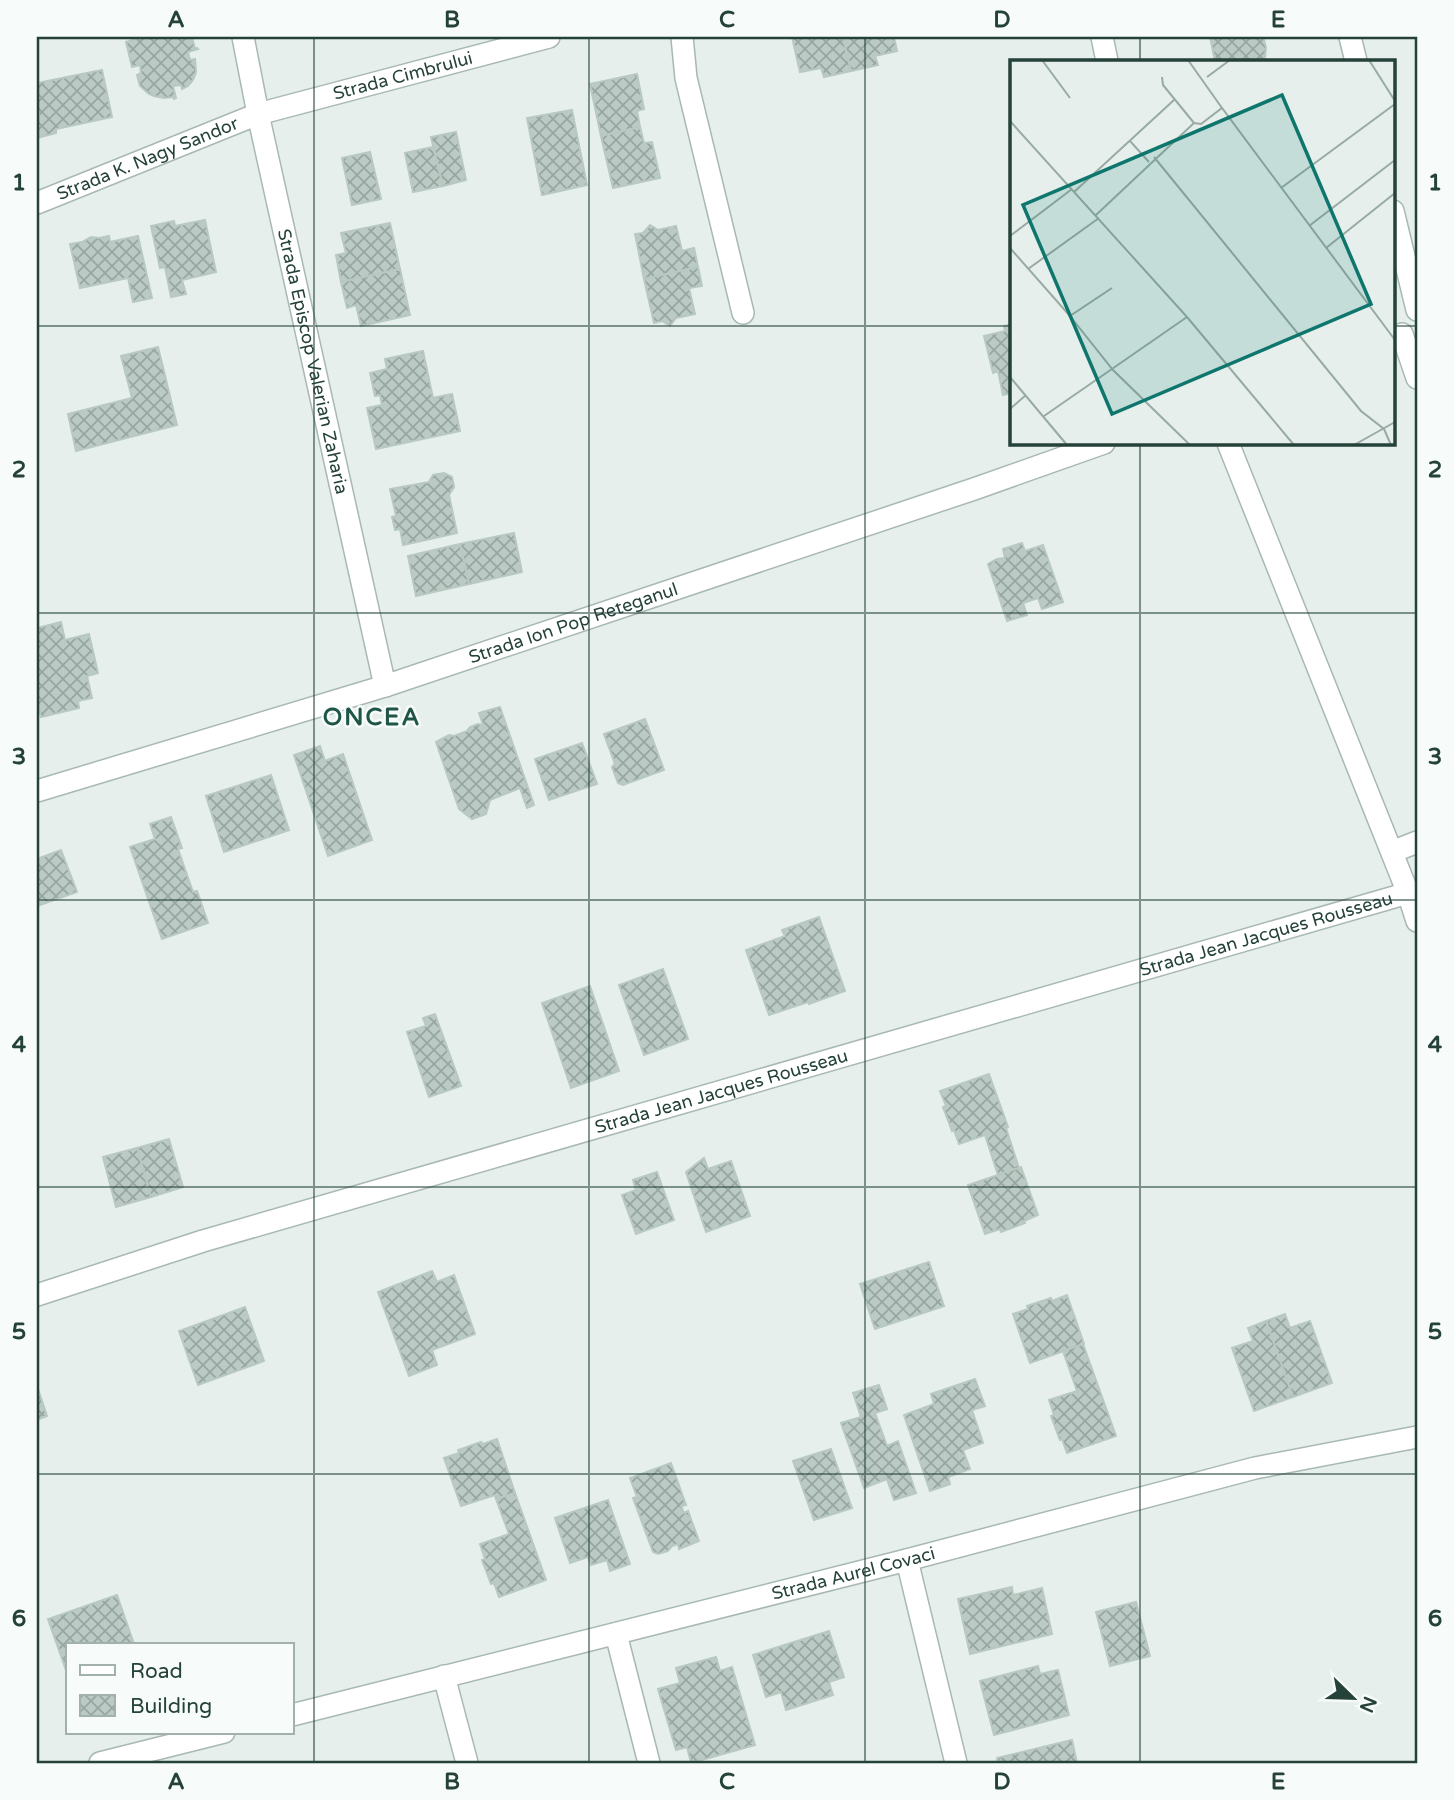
<svg xmlns="http://www.w3.org/2000/svg" width="1454" height="1800" font-family="'Varela Round',sans-serif">
	<style>
		.building { fill: url(#building-cross-hatch); stroke: #b8c9c2; stroke-width: 2 }
		.lines { fill: none; stroke-linecap: round; stroke-linejoin: round }
		.street-casing { stroke: #a8b8b2; stroke-width: 24 }
		.street { stroke: #fff; stroke-width: 21 }
		.grid { fill: none; stroke: #24423a; stroke-width: 2; stroke-opacity: 0.55 }
		.labels { text-anchor: middle; dominant-baseline: central; stroke-width: 5; stroke-linejoin: round; paint-order: stroke }
		.street-label { font-size: 18px; fill: #24423a; stroke: #f7fbf9 }
		.district-label { font-size: 24px; font-weight: bold; letter-spacing: 2px; fill: #1f5548; stroke: #f7fbf9 }
		.inset-road { fill: none; stroke: #98aaa4; stroke-width: 2 }
		.view { fill: #0f766e; fill-opacity: 0.15; stroke: #0f766e; stroke-width: 3.5 }
		.inset-edge { fill: none; stroke: #24423a; stroke-width: 3.5 }
		.neatline { fill: none; stroke: #24423a; stroke-width: 2.5 }
		.grid-label { font-size: 23px; text-anchor: middle; font-weight: bold; fill: #24423a }
	</style>
	<defs>
		<pattern id="building-cross-hatch" width="8" height="8" patternUnits="userSpaceOnUse" patternTransform="scale(1.75)"><rect width="8" height="8" fill="#bbcac4"/><path d="M0 0l8 8M0 8l8-8" fill="none" stroke="#98a6a0"/></pattern>
	</defs>
	<rect width="100%" height="100%" fill="#e6efeb"/>
	<!-- building -->
	<g class="building">
		<polygon points="142,37 192,37 195,49 197,48 198,49 188,52 190,60 195,59 196,72 193,80 188,86 182,89 181,85 173,86 176,98 174,99 174,97 164,98 154,96 149,94 140,86 137,75 141,73 140,65 132,67 126,42"/>
		<polygon points="792,37 843,37 851,71 824,77 821,68 800,72"/>
		<polygon points="843,37 894,37 897,51 875,56 878,65 851,71"/>
		<polygon points="1210,37 1263,37 1266,47 1265,57 1263,61 1215,61"/>
		<polygon points="102,70 112,117 56,129 56,133 37,138 37,116 39,115 37,105 37,83"/>
		<polygon points="637,74 644,109 637,111 640,127 601,136 590,84"/>
		<polygon points="572,110 587,185 542,195 527,118"/>
		<polygon points="640,127 644,143 652,142 660,178 613,188 601,136"/>
		<polygon points="456,132 466,180 443,186 431,137"/>
		<polygon points="433,147 443,186 413,192 405,153"/>
		<polygon points="370,152 381,199 352,205 342,158"/>
		<polygon points="205,220 216,272 182,280 186,294 171,297 165,267 160,268 151,226 174,221 175,226"/>
		<polygon points="390,223 400,269 341,282 336,255 346,253 341,233"/>
		<polygon points="650,225 658,230 676,226 682,251 694,248 698,267 644,279 635,234 643,233"/>
		<polygon points="109,236 110,242 138,236 152,298 133,302 128,278 80,288 70,244 82,242 91,237 99,238"/>
		<polygon points="698,267 702,286 689,288 695,314 676,318 670,326 662,321 654,323 644,279"/>
		<polygon points="400,269 410,315 361,326 356,305 347,308 341,282"/>
		<polygon points="1011,324 1011,393 1003,395 998,371 993,373 984,336 1005,331 1004,326"/>
		<polygon points="158,347 177,425 76,451 68,414 132,398 121,356"/>
		<polygon points="423,351 433,398 452,394 460,431 376,449 367,408 382,405 380,395 375,396 370,373 387,369 385,359"/>
		<polygon points="444,473 452,477 454,487 449,495 457,533 403,545 400,529 395,530 392,517 396,516 390,489 429,482 433,475"/>
		<polygon points="514,533 522,572 469,584 460,544"/>
		<polygon points="1022,543 1025,551 1043,545 1063,602 1042,609 1038,598 1023,603 1027,615 1007,621 988,564 997,559 1005,558 1003,549"/>
		<polygon points="460,544 469,584 416,596 408,556"/>
		<polygon points="61,622 65,640 89,634 98,673 87,676 92,698 78,701 79,708 41,717 37,699 37,628"/>
		<polygon points="500,707 534,805 527,808 520,788 490,800 486,814 472,819 459,809 436,742 449,735 454,736 467,731 470,727 478,724 483,725 479,713"/>
		<polygon points="645,719 664,770 623,785 618,783 612,767 615,764 604,734"/>
		<polygon points="582,743 597,784 549,800 535,759"/>
		<polygon points="320,746 325,761 343,754 372,840 328,856 294,755"/>
		<polygon points="271,775 289,830 224,852 206,796"/>
		<polygon points="171,817 182,848 178,849 193,892 197,891 208,923 162,939 130,847 155,839 150,824"/>
		<polygon points="61,850 77,892 37,906 37,859"/>
		<polygon points="819,917 845,991 809,1004 808,1002 769,1015 746,950 785,936 782,930"/>
		<polygon points="663,969 688,1039 644,1055 619,985"/>
		<polygon points="590,986 619,1071 571,1088 542,1003"/>
		<polygon points="435,1014 461,1086 429,1097 407,1032 426,1026 423,1018"/>
		<polygon points="989,1074 1008,1127 1006,1128 1019,1168 998,1175 985,1135 959,1144 954,1130 952,1131 943,1107 946,1106 940,1091"/>
		<polygon points="169,1139 183,1187 151,1197 137,1148"/>
		<polygon points="137,1148 151,1197 116,1207 103,1157"/>
		<polygon points="704,1158 708,1169 731,1161 750,1216 706,1232 686,1172"/>
		<polygon points="1021,1167 1038,1215 1024,1221 1025,1223 1001,1232 1000,1229 985,1234 968,1185"/>
		<polygon points="657,1172 674,1220 636,1234 622,1195 636,1190 633,1180"/>
		<polygon points="929,1262 944,1306 875,1329 860,1284"/>
		<polygon points="432,1271 437,1282 454,1275 475,1334 432,1350 437,1365 409,1376 378,1292"/>
		<polygon points="1067,1295 1084,1344 1030,1363 1013,1314 1028,1309 1027,1306 1051,1298 1052,1301"/>
		<polygon points="245,1307 264,1361 198,1385 179,1331"/>
		<polygon points="1285,1314 1290,1328 1310,1321 1332,1383 1293,1397 1266,1321"/>
		<polygon points="1266,1321 1293,1397 1254,1411 1232,1348 1253,1341 1248,1328"/>
		<polygon points="1083,1344 1116,1436 1067,1453 1062,1439 1060,1440 1051,1416 1054,1415 1049,1400 1077,1391 1063,1351"/>
		<polygon points="975,1379 985,1406 972,1410 983,1443 963,1450 970,1469 948,1477 950,1484 930,1491 904,1415 934,1404 931,1394"/>
		<polygon points="879,1385 887,1409 875,1413 887,1446 898,1441 916,1493 894,1500 887,1479 864,1488 841,1423 861,1417 853,1393"/>
		<polygon points="37,1386 47,1416 37,1420"/>
		<polygon points="497,1439 515,1493 496,1499 495,1495 461,1506 444,1458 459,1453 458,1450 481,1442 483,1444"/>
		<polygon points="831,1449 852,1508 814,1520 793,1461"/>
		<polygon points="671,1463 686,1505 681,1506 684,1513 688,1511 699,1541 679,1549 678,1544 672,1546 668,1551 658,1554 653,1552 633,1498 637,1497 630,1478"/>
		<polygon points="515,1493 546,1580 499,1597 494,1583 491,1584 482,1560 485,1559 480,1544 509,1534 496,1499"/>
		<polygon points="608,1500 630,1564 610,1571 607,1560 591,1565 588,1557 570,1563 555,1518"/>
		<polygon points="1012,1587 1013,1595 1042,1588 1052,1634 970,1654 958,1599"/>
		<polygon points="117,1595 134,1644 68,1644 68,1676 48,1619"/>
		<polygon points="1136,1602 1150,1656 1110,1666 1096,1612"/>
		<polygon points="829,1631 844,1677 829,1682 833,1695 786,1710 781,1692 766,1697 753,1655"/>
		<polygon points="716,1657 720,1671 732,1667 755,1745 691,1763 687,1747 676,1750 658,1689 680,1683 676,1668"/>
		<polygon points="1038,1666 1040,1674 1058,1670 1069,1715 994,1735 980,1681"/>
		<polygon points="1072,1740 1077,1763 998,1763 997,1758"/>
	</g>
	<g class="lines">
		<!-- street casing -->
		<g class="street-casing">
			<g id="street">
				<path id="s1" d="M243,37L258,114L385,686"/>
				<polyline points="682,37 686,78 743,313"/>
				<polyline points="1102,37 1107,61"/>
				<polyline points="1350,37 1356,61"/>
				<path id="s2" d="M37,203L258,114L549,37"/>
				<polyline points="1393,211 1417,310"/>
				<polyline points="1402,334 1417,378"/>
				<polyline points="1228,443 1408,893 1417,921"/>
				<path id="s3" d="M37,791L385,686L974,489L1104,443"/>
				<polyline points="1392,852 1417,842"/>
				<path id="s4" d="M37,1295L203,1241L1408,893"/>
				<polyline points="907,1560 956,1763"/>
				<polyline points="616,1634 649,1763"/>
				<polyline points="444,1676 467,1763"/>
				<path id="s5" d="M292,1715L907,1560L1255,1468L1417,1437"/>
				<polyline points="100,1763 224,1732"/>
			</g>
		</g>
		<!-- street -->
		<use href="#street" class="street"/>
	</g>
	<!-- grid -->
	<path class="grid" d="M314,37V1763M589,37V1763M865,37V1763M1140,37V61M37,326H1011M1393,326H1417M1140,443V1763M37,613H1417M37,900H1417M37,1187H1417M37,1474H1417"/>
	<g class="labels">
		<!-- street labels -->
		<g class="street-label">
			<text stroke="none"><textPath href="#s2" startOffset="388">Strada Cimbrului</textPath></text>
			<text stroke="none"><textPath href="#s2" startOffset="119">Strada K. Nagy Sandor</textPath></text>
			<text stroke="none"><textPath href="#s1" startOffset="332">Strada Episcop Valerian Zaharia</textPath></text>
			<text stroke="none"><textPath href="#s3" startOffset="562">Strada Ion Pop Reteganul</textPath></text>
			<text stroke="none"><textPath href="#s4" startOffset="1281">Strada Jean Jacques Rousseau</textPath></text>
			<text stroke="none"><textPath href="#s4" startOffset="714">Strada Jean Jacques Rousseau</textPath></text>
			<text stroke="none"><textPath href="#s5" startOffset="579">Strada Aurel Covaci</textPath></text>
		</g>
		<!-- district labels -->
		<g class="district-label">
			<text x="372" y="717">ONCEA</text>
		</g>
	</g>
	<!-- overview -->
	<g transform="translate(1010 60)">
		<rect width="385" height="385" fill="#e6efeb"/>
		<path class="inset-road" d="M32,0L60,38M178,0L212,48M359,0L385,41M152,17L153,25L184,63L191,64L212,48L385,280M197,17L220,0M0,61L177,257L284,385M120,81L139,102M144,97L351,351L374,369L381,385M271,128L385,44M64,132L164,40M86,155L184,63M299,166L385,100M0,176L62,129M0,188L60,256M316,188L385,133M18,209L89,158M102,228L60,256L103,310L180,385M0,317L57,385M0,349L16,335M34,356L177,257M344,385L385,362"/>
		<path class="view" d="M272,35L361,244L102,354L13,145Z"/>
		<rect width="385" height="385" class="inset-edge"/>
	</g>
	<!-- border -->
	<rect width="1454" height="1800" fill="none" stroke="#f7fbf9" stroke-width="77"/>
	<!-- legend -->
	<rect x="66" y="1643" width="228" height="91" fill="#f7fbf9" stroke="#a3b1ad" stroke-width="2"/>
	<rect x="80" y="1665" width="35" height="10" fill="#ffffff" stroke="#a3b1ad" stroke-width="2"/>
	<text x="130" y="1678" font-size="21" fill="#24423a">Road</text>
	<rect x="80" y="1695" width="35" height="21" fill="url(#building-cross-hatch)" stroke="#a3b1ad" stroke-width="2"/>
	<text x="130" y="1713" font-size="21" fill="#24423a">Building</text>
	<!-- north arrow -->
	<g transform="translate(1353 1698) rotate(113)" stroke="#f7fbf9" stroke-width="5" paint-order="stroke">
	<path d="M0-5L12 26L0 18L-12 26Z" fill="#24423a"/>
	<text y="-10" font-size="19" font-weight="bold" text-anchor="middle" fill="#24423a">N</text>
	</g>
	<rect x="38" y="38" width="1378" height="1724" class="neatline"/>
	<g class="grid-label">
		<text x="176" y="27">A</text>
		<text x="452" y="27">B</text>
		<text x="727" y="27">C</text>
		<text x="1002" y="27">D</text>
		<text x="1278" y="27">E</text>
		<text x="19" y="190">1</text>
		<text x="1435" y="190">1</text>
		<text x="19" y="477">2</text>
		<text x="1435" y="477">2</text>
		<text x="19" y="764">3</text>
		<text x="1435" y="764">3</text>
		<text x="19" y="1052">4</text>
		<text x="1435" y="1052">4</text>
		<text x="19" y="1339">5</text>
		<text x="1435" y="1339">5</text>
		<text x="19" y="1626">6</text>
		<text x="1435" y="1626">6</text>
		<text x="176" y="1789">A</text>
		<text x="452" y="1789">B</text>
		<text x="727" y="1789">C</text>
		<text x="1002" y="1789">D</text>
		<text x="1278" y="1789">E</text>
	</g>
</svg>
